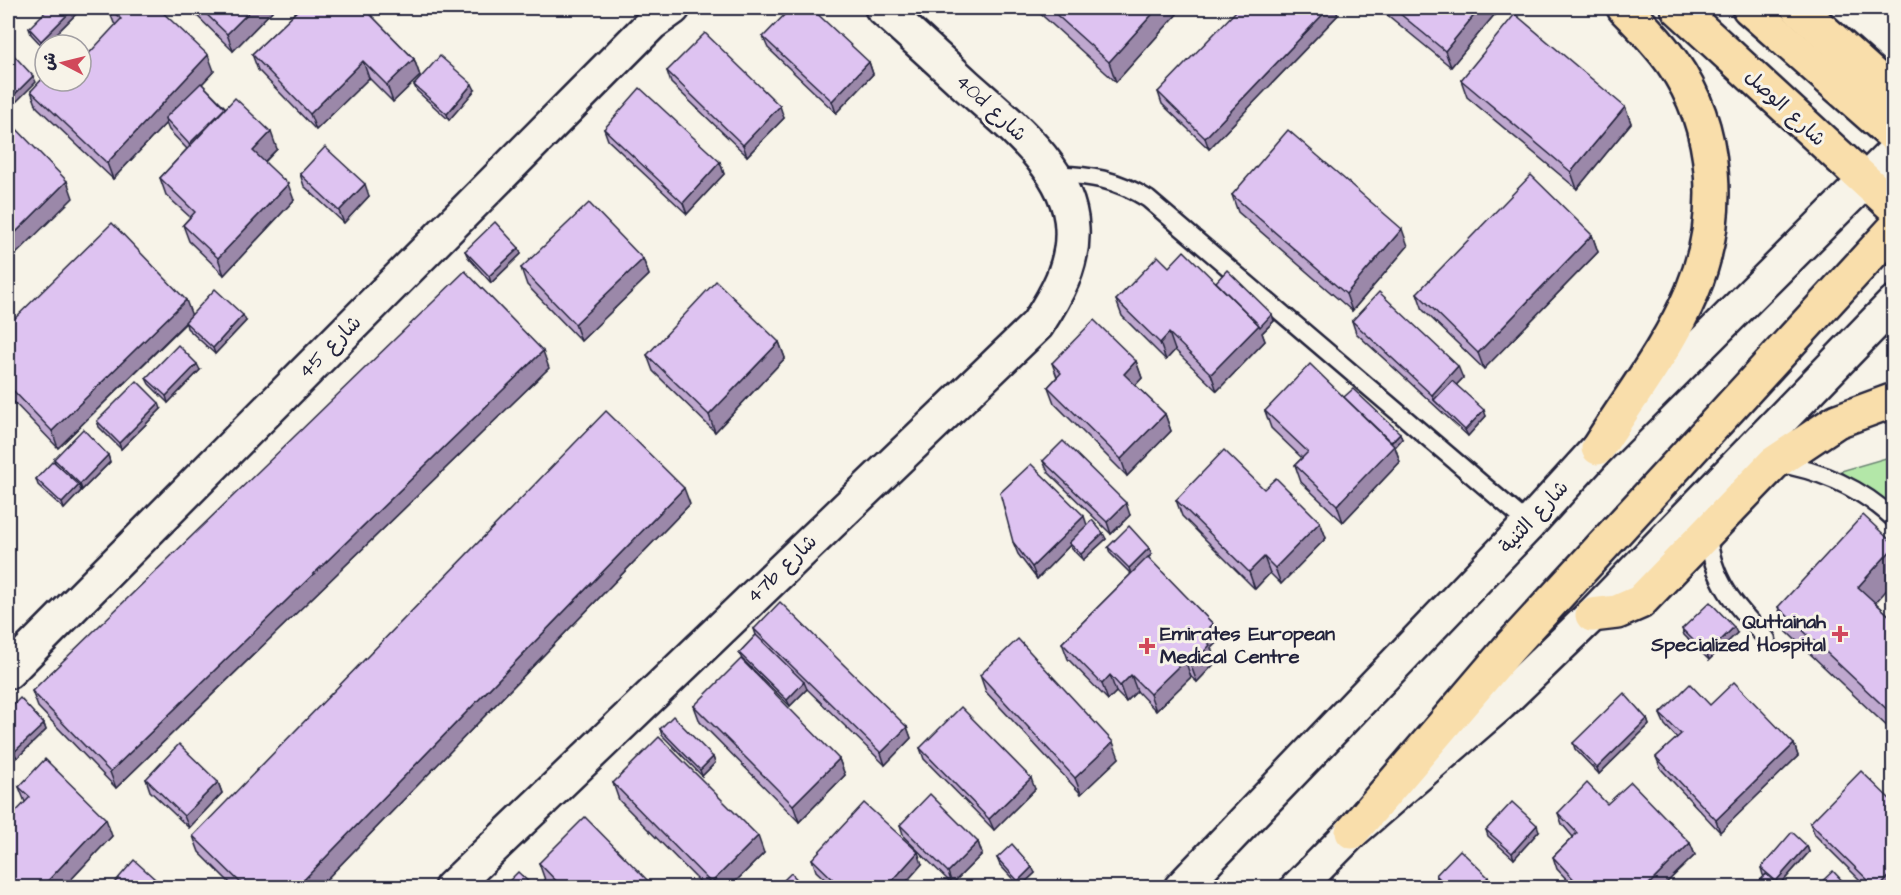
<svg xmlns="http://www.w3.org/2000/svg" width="1901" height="895" font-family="'Architects Daughter','Playpen Sans Arabic',sans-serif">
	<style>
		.green { fill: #b3e7a8; stroke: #6a8472; stroke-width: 1.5 }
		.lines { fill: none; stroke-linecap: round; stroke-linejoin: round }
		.service-casing { stroke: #22223b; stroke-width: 21 }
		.minor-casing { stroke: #22223b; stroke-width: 38 }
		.secondary-casing { stroke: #22223b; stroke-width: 38 }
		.primary-casing { stroke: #22223b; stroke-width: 38 }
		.service { stroke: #f7f3e8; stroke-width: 16 }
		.minor { stroke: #f7f3e8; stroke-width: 33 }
		.secondary { stroke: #f7f3e8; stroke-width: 33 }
		.primary { stroke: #f9deab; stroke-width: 33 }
		.wall { fill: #bfa8cf; stroke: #22223b; stroke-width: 1.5 }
		.shaded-wall { fill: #9b88a9; stroke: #22223b; stroke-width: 1.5 }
		.building { fill: #dec3f1; stroke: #22223b; stroke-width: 1.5 }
		.poi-dot { fill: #d1495b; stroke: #f7f3e8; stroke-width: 2 }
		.labels { text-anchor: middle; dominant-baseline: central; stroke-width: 6; stroke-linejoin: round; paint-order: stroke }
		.street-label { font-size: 20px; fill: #22223b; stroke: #f7f3e8 }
		.poi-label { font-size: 20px; font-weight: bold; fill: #22223b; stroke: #f7f3e8; text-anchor: end }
	</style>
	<rect width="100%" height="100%" fill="#f7f3e8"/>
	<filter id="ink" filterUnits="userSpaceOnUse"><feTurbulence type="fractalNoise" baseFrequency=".0167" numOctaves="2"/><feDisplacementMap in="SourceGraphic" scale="12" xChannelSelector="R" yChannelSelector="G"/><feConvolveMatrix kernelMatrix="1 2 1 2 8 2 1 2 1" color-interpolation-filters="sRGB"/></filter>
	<g filter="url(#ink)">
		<!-- green -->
		<polygon class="green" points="1893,456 1893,517 1841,471"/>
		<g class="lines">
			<!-- service casing -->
			<g class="service-casing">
				<g id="service">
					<path d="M1054,175C1089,174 1118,180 1148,199L1529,524"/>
					<path d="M1775,463C1819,470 1861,488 1894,519"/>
					<path d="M1708,533C1711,580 1736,607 1767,639"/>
				</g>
			</g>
			<!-- minor casing -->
			<g class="minor-casing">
				<g id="minor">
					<polyline points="8,672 652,23 673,8"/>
					<path d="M451,888L1037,325C1056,296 1074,265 1072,228C1070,169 1006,121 966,85C938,59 910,33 882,8"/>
				</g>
			</g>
			<!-- secondary casing -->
			<g class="secondary-casing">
				<g id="secondary">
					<polyline points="1181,888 1529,524 1598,448 1894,152"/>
					<polyline points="1297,888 1352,832 1500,704 1592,615 1894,303"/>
				</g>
			</g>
			<!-- primary casing -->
			<g class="primary-casing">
				<g id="primary">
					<polyline points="1678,8 1894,207"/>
					<polyline points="1749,8 1894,136"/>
					<polyline points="1798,8 1894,94"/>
					<path d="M1598,448C1630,397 1669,347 1692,292C1723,218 1719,128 1672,62C1658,42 1641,25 1624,8"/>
					<polyline points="1592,615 1617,612 1640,602 1774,463 1837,421 1894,400"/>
					<polyline points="1352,832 1510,647 1894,229"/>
				</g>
			</g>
			<!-- service -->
			<use href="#service" class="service"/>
			<!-- minor -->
			<use href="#minor" class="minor"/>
			<!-- secondary -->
			<use href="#secondary" class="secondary"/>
			<!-- primary -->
			<use href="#primary" class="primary"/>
		</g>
		<!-- wall -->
		<g class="wall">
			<polygon points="108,8 158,8 214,71 202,84 226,108 277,149 265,162 294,200 224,275 189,241 183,225 190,217 166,195 160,178 187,149 169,130 166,123 113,179 37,107 31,91 45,81 81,81 116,25 114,23"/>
			<polygon points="189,8 275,8 233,51"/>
			<polygon points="294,8 364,8 414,59 420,76 393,102 369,78 316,130 258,70 252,54 297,11"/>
			<polygon points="1034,8 1175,8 1177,14 1116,82"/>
			<polygon points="1379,8 1500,8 1451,67"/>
			<polygon points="79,11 43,47 31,34 29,28"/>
			<polygon points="1338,15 1209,149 1162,104 1158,92"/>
			<polygon points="763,37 869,62 873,74 836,113 768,48"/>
			<polygon points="667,71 784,118 747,156 671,83"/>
			<polygon points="1461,80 1625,107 1631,123 1577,189 1467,97"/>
			<polygon points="414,85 475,90 449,120 417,91"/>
			<polygon points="604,129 720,162 724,174 687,214 608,140"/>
			<polygon points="300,174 369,196 344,223 304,186"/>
			<polygon points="1232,195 1408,246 1352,311 1238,212"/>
			<polygon points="1592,235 1598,252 1484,369 1423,310 1417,293"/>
			<polygon points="519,248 521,254 491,283 468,257 465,251"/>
			<polygon points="643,259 649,275 581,341 527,285 521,268"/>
			<polygon points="1169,267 1216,282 1274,321 1262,333 1265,341 1217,391 1175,350 1166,360 1122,316 1116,300"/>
			<polygon points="192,315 246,321 215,354 187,328 186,323 58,448 8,396 8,325"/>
			<polygon points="1352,321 1463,378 1456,385 1486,416 1468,436 1356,333"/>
			<polygon points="779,342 785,358 715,432 653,371 647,355"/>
			<polygon points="1136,361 1142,378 1135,385 1165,414 1171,431 1127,476 1054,403 1048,387 1057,377 1052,363"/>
			<polygon points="549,368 116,788 38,707 32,691"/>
			<polygon points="200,370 168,403 149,384 146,378"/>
			<polygon points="161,409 121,449 99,427 97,421"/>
			<polygon points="1265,411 1402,439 1395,447 1400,462 1343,522 1301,482 1295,465 1302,458 1271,428"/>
			<polygon points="108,455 110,462 82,490 79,487 81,491 64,509 38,485 36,479 55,463 54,459"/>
			<polygon points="1043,461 1130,515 1111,534 1048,472"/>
			<polygon points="1264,489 1320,522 1326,538 1281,584 1270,573 1255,589 1182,516 1176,500"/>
			<polygon points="690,504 318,888 235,888 199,852 193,836"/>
			<polygon points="1087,525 1106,539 1083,560 1072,549 1070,545 1037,579 1018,554 1013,542"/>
			<polygon points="1108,547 1152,554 1148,558 1213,624 1219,640 1211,648 1216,662 1197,682 1191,677 1156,711 1137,691 1126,702 1116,692 1108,700 1068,659 1062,643 1131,574 1110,553"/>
			<polygon points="1876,603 1893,619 1893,732 1787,632 1778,607"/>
			<polygon points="754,629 907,727 911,738 885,765 806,688 807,689 790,706 742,659 739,653 756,635"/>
			<polygon points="1682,629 1737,633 1709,660 1684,635"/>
			<polygon points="980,675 1119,758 1081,794 986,692"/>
			<polygon points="1710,705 1794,744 1798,756 1720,832 1661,769 1656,757 1677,738 1665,725 1660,714"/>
			<polygon points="694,706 839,759 845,775 799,822 700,722"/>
			<polygon points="8,710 44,724 46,730 17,758 8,749"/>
			<polygon points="1647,719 1649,725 1599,774 1575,749 1573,743"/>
			<polygon points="660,729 713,757 715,763 702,776 662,735"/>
			<polygon points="920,748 1035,789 994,830 924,759"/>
			<polygon points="146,779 218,782 222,793 189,828 150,791"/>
			<polygon points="613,783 764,853 729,888 706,888 619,800"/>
			<polygon points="19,787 112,836 63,888 8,888 25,802"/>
			<polygon points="1607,804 1690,843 1695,855 1661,888 1575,888 1557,869 1553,857 1573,837 1562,824 1558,813"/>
			<polygon points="1810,823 1893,888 1868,888 1815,835"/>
			<polygon points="900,825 978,842 982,854 952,884 904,837"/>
			<polygon points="1486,830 1539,831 1514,859 1488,836"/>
			<polygon points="1807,846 1809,852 1779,886 1763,875 1761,868"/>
			<polygon points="997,858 1035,873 1020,887 1000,865"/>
			<polygon points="812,859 922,864 901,888 834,888 816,871"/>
			<polygon points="539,863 655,888 553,888 545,880"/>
			<polygon points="1436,875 1491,884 1487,888 1444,888 1438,881"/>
		</g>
		<!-- shaded-wall -->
		<g class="shaded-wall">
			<polygon points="74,8 78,8 79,11 43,47 41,41"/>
			<polygon points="253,8 275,8 233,51 227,34"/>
			<polygon points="1158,8 1175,8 1177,14 1116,82 1109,62"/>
			<polygon points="1329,8 1335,8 1338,15 1209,149 1205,138"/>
			<polygon points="1480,8 1500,8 1451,67 1445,51"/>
			<polygon points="208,55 214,71 167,121 165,118 166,123 113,179 107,163"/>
			<polygon points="414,59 420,76 393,102 387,85"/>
			<polygon points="363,61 369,78 316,130 310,114"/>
			<polygon points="869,62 873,74 836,113 832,101"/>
			<polygon points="33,76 36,82 11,107 9,100"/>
			<polygon points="472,84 475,90 449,120 447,114"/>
			<polygon points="780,106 784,118 747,156 743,145"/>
			<polygon points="1625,107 1631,123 1577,189 1571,172"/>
			<polygon points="225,108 193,156 189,144"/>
			<polygon points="271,132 277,149 259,167 253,151"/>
			<polygon points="720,162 724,174 687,214 683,203"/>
			<polygon points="67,181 73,198 8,262 8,240"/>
			<polygon points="288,184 294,200 224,275 218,258"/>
			<polygon points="365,184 369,196 344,223 339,211"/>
			<polygon points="1402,229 1408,246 1352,311 1346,294"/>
			<polygon points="1592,235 1598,252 1484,369 1478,353"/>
			<polygon points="519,248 521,254 491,283 489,276"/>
			<polygon points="643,259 649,275 581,341 575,324"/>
			<polygon points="186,300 192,316 58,448 52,431"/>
			<polygon points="1272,314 1274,321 1262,333 1265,341 1217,391 1211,374 1259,325"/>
			<polygon points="243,315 246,321 215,354 213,348"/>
			<polygon points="1169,333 1175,350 1166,360 1160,343"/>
			<polygon points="779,342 785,358 715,432 709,415"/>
			<polygon points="543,351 549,368 116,788 110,772"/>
			<polygon points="1136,361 1142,378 1130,391 1124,374"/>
			<polygon points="197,364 200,370 168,403 166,396"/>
			<polygon points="1458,366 1463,378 1438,404 1434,400 1432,395"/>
			<polygon points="159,403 161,409 121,449 119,443"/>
			<polygon points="1484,410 1486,416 1468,436 1465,430"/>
			<polygon points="1165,414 1171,431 1127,476 1121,459"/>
			<polygon points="1400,433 1402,439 1395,447 1400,462 1343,522 1337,505"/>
			<polygon points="8,439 12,452 8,460"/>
			<polygon points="108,455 110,462 82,490 80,484"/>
			<polygon points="79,485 81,491 64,509 62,503"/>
			<polygon points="684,488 690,504 318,888 296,888"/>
			<polygon points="1126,503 1130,515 1111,534 1107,522"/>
			<polygon points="1084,516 1088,528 1069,543 1070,545 1037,579 1032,567"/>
			<polygon points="1320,522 1326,538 1281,584 1275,568"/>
			<polygon points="1103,533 1106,539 1083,560 1081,554"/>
			<polygon points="1149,548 1152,554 1131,574 1129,568"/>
			<polygon points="1893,548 1893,583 1867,612 1858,587"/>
			<polygon points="1264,557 1270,573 1255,589 1249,572"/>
			<polygon points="1213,624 1219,640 1211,648 1216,662 1197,682 1191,666 1201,636"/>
			<polygon points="1734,627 1737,633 1709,660 1707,654"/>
			<polygon points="1185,660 1191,677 1156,711 1150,694"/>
			<polygon points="1110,675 1116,692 1108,700 1102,684"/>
			<polygon points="1131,675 1137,691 1126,702 1120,686"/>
			<polygon points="804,682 807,689 790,706 787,700"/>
			<polygon points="1647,719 1649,725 1599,774 1597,768"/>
			<polygon points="44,724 46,730 17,758 14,752"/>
			<polygon points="907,727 911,738 885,765 881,753"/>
			<polygon points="1113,742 1119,758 1081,794 1075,778"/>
			<polygon points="1794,744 1798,756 1720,832 1716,820"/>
			<polygon points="713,757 715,763 702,776 700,770"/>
			<polygon points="839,759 845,775 799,822 793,805"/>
			<polygon points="1031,778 1035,789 994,830 989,819"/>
			<polygon points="218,782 222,793 189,828 184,816"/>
			<polygon points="106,819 112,836 63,888 41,888"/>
			<polygon points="1537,825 1539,831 1514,859 1512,853"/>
			<polygon points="758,836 764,853 729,888 713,888 711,883"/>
			<polygon points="978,842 982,854 952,884 948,872"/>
			<polygon points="1690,843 1695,855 1661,888 1645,888"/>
			<polygon points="1807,846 1809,852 1778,887 1776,881"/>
			<polygon points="918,852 922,864 901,888 886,888"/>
			<polygon points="1032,867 1035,873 1020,887 1018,881"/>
			<polygon points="1893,872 1893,888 1879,888"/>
			<polygon points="1488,877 1491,884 1487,888 1478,888"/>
		</g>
		<!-- building -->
		<g class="building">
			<polygon points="49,8 74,8 41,41 29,28"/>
			<polygon points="109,8 158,8 208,55 107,163 31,91 45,76 45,81 81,81 81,62 121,19"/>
			<polygon points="200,8 253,8 227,34"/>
			<polygon points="300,8 364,8 414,59 387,85 363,61 310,114 252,54"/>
			<polygon points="791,8 811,8 869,62 832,101 763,37"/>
			<polygon points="1049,8 1158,8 1109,62"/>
			<polygon points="1239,8 1329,8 1205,138 1158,92"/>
			<polygon points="1393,8 1480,8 1445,51"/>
			<polygon points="1515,14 1625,107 1571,172 1461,80"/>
			<polygon points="705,33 780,106 743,145 667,71"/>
			<polygon points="8,49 33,76 9,100 8,99"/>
			<polygon points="440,56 472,84 447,114 414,85"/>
			<polygon points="201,83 225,108 189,144 165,118"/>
			<polygon points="640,88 720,162 683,203 604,129"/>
			<polygon points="235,98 271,132 253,151 288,184 218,258 183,225 195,212 160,178"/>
			<polygon points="8,120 67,181 8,240"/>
			<polygon points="1288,130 1402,229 1346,294 1232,195"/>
			<polygon points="325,147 365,184 339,211 300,174"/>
			<polygon points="1531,175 1592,235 1478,353 1417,293"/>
			<polygon points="589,203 643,259 575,324 521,268"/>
			<polygon points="495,222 519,248 489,276 465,251"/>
			<polygon points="112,223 186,300 52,431 8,385 8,325"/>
			<polygon points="1184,251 1259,325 1211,374 1169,333 1160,343 1116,300 1158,256 1169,267"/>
			<polygon points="1227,270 1272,314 1260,327 1259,325 1216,282"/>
			<polygon points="465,271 543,351 110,772 32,691"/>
			<polygon points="716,281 779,342 709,415 647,355"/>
			<polygon points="215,289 243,315 213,348 185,322"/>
			<polygon points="1379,292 1458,366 1432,395 1352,321"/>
			<polygon points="1094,320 1136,361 1124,374 1165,414 1121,459 1048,387 1061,373 1052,363"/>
			<polygon points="178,345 197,364 166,396 146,378"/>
			<polygon points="1310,364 1394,446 1337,505 1295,465 1308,452 1265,411"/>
			<polygon points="137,381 159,403 119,443 97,421"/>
			<polygon points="1452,381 1484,410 1465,430 1434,400"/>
			<polygon points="1353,389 1400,433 1391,442 1344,397"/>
			<polygon points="606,411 684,488 296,888 246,888 193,836"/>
			<polygon points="83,429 108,455 80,484 54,459"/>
			<polygon points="1063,441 1126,503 1107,522 1043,461"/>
			<polygon points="1224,450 1264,489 1276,478 1320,522 1275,568 1264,557 1249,572 1176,500"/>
			<polygon points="53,461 79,485 62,503 36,479"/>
			<polygon points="1031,464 1084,516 1032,567 1013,542 1000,493"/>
			<polygon points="1863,515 1893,543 1893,548 1858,587 1893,619 1893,715 1778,607"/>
			<polygon points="1092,520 1103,533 1081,554 1069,543"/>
			<polygon points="1129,526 1149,548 1129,568 1108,547"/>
			<polygon points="1148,557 1213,624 1201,636 1210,645 1191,666 1185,660 1150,694 1131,675 1120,686 1110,675 1102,684 1062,643"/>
			<polygon points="780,602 907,727 881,753 754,629"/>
			<polygon points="1710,602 1734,627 1707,654 1682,629"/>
			<polygon points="756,635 804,682 787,700 739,653"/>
			<polygon points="1018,639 1113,742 1075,778 980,675"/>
			<polygon points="741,659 839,759 793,805 694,706"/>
			<polygon points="1734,682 1794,744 1716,820 1656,757 1681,734 1660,714 1690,684 1710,705"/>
			<polygon points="1624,693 1647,719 1597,768 1573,743"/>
			<polygon points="20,698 44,724 14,752 8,745 8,710"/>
			<polygon points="961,707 1031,778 989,819 920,748"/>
			<polygon points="673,716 713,757 700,770 660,729"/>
			<polygon points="659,737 758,836 711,883 613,783"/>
			<polygon points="179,744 218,782 184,816 146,779"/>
			<polygon points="45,759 106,819 41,888 8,888 8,820 30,797 19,787"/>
			<polygon points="1861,771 1893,802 1893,872 1879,888 1876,888 1810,823"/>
			<polygon points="1631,782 1690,843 1645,888 1582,888 1553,857 1577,833 1558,813 1587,783 1607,804"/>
			<polygon points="930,794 978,842 948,872 900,825"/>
			<polygon points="1512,802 1537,825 1512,853 1486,830"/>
			<polygon points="864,803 918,852 886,888 842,888 812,859"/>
			<polygon points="585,817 655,888 563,888 539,863"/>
			<polygon points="1792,832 1807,846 1776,881 1761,868"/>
			<polygon points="1012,844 1032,867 1018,881 997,858"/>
			<polygon points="1460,850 1488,877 1478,888 1449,888 1436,875"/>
			<polygon points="134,860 165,888 110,888"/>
			<polygon points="1833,871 1849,888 1815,888"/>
			<polygon points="518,872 535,888 507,888 505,885"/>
			<polygon points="791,873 805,888 776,888"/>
			<polygon points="1766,874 1781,888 1753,888"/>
		</g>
	</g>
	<!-- markers -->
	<g class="poi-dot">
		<path d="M1837 625h6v6h6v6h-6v6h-6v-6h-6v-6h6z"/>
		<path d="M1144 637h6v6h6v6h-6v6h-6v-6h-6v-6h6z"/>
	</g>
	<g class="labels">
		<!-- street labels -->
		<g class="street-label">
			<text transform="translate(991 108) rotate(43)">40d شارع</text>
			<text transform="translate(1785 108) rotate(43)">شارع الوصل</text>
			<text transform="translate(330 347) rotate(-45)">شارع 45</text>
			<text transform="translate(1534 517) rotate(-47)">شارع الثنية</text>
			<text transform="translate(782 569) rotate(-44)">47b شارع</text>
		</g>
		<!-- poi labels -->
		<g class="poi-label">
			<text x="1826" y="622">Quttainah<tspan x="1826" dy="23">Specialized Hospital</tspan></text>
			<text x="1160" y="634" text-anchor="start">Emirates European<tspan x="1160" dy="23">Medical Centre</tspan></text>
		</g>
	</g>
	<!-- margin -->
	<rect width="1901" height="895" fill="none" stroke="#f7f3e8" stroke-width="30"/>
	<rect x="15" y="15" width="1871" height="865" fill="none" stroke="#22223b" stroke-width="2" filter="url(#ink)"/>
	<!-- north arrow -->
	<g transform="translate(63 63) rotate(277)"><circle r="28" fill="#f7f3e8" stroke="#a29fa3" stroke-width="1.5"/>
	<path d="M0-4.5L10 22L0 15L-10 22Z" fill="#d1495b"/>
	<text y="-9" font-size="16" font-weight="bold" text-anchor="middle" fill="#22223b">ش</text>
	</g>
</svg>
